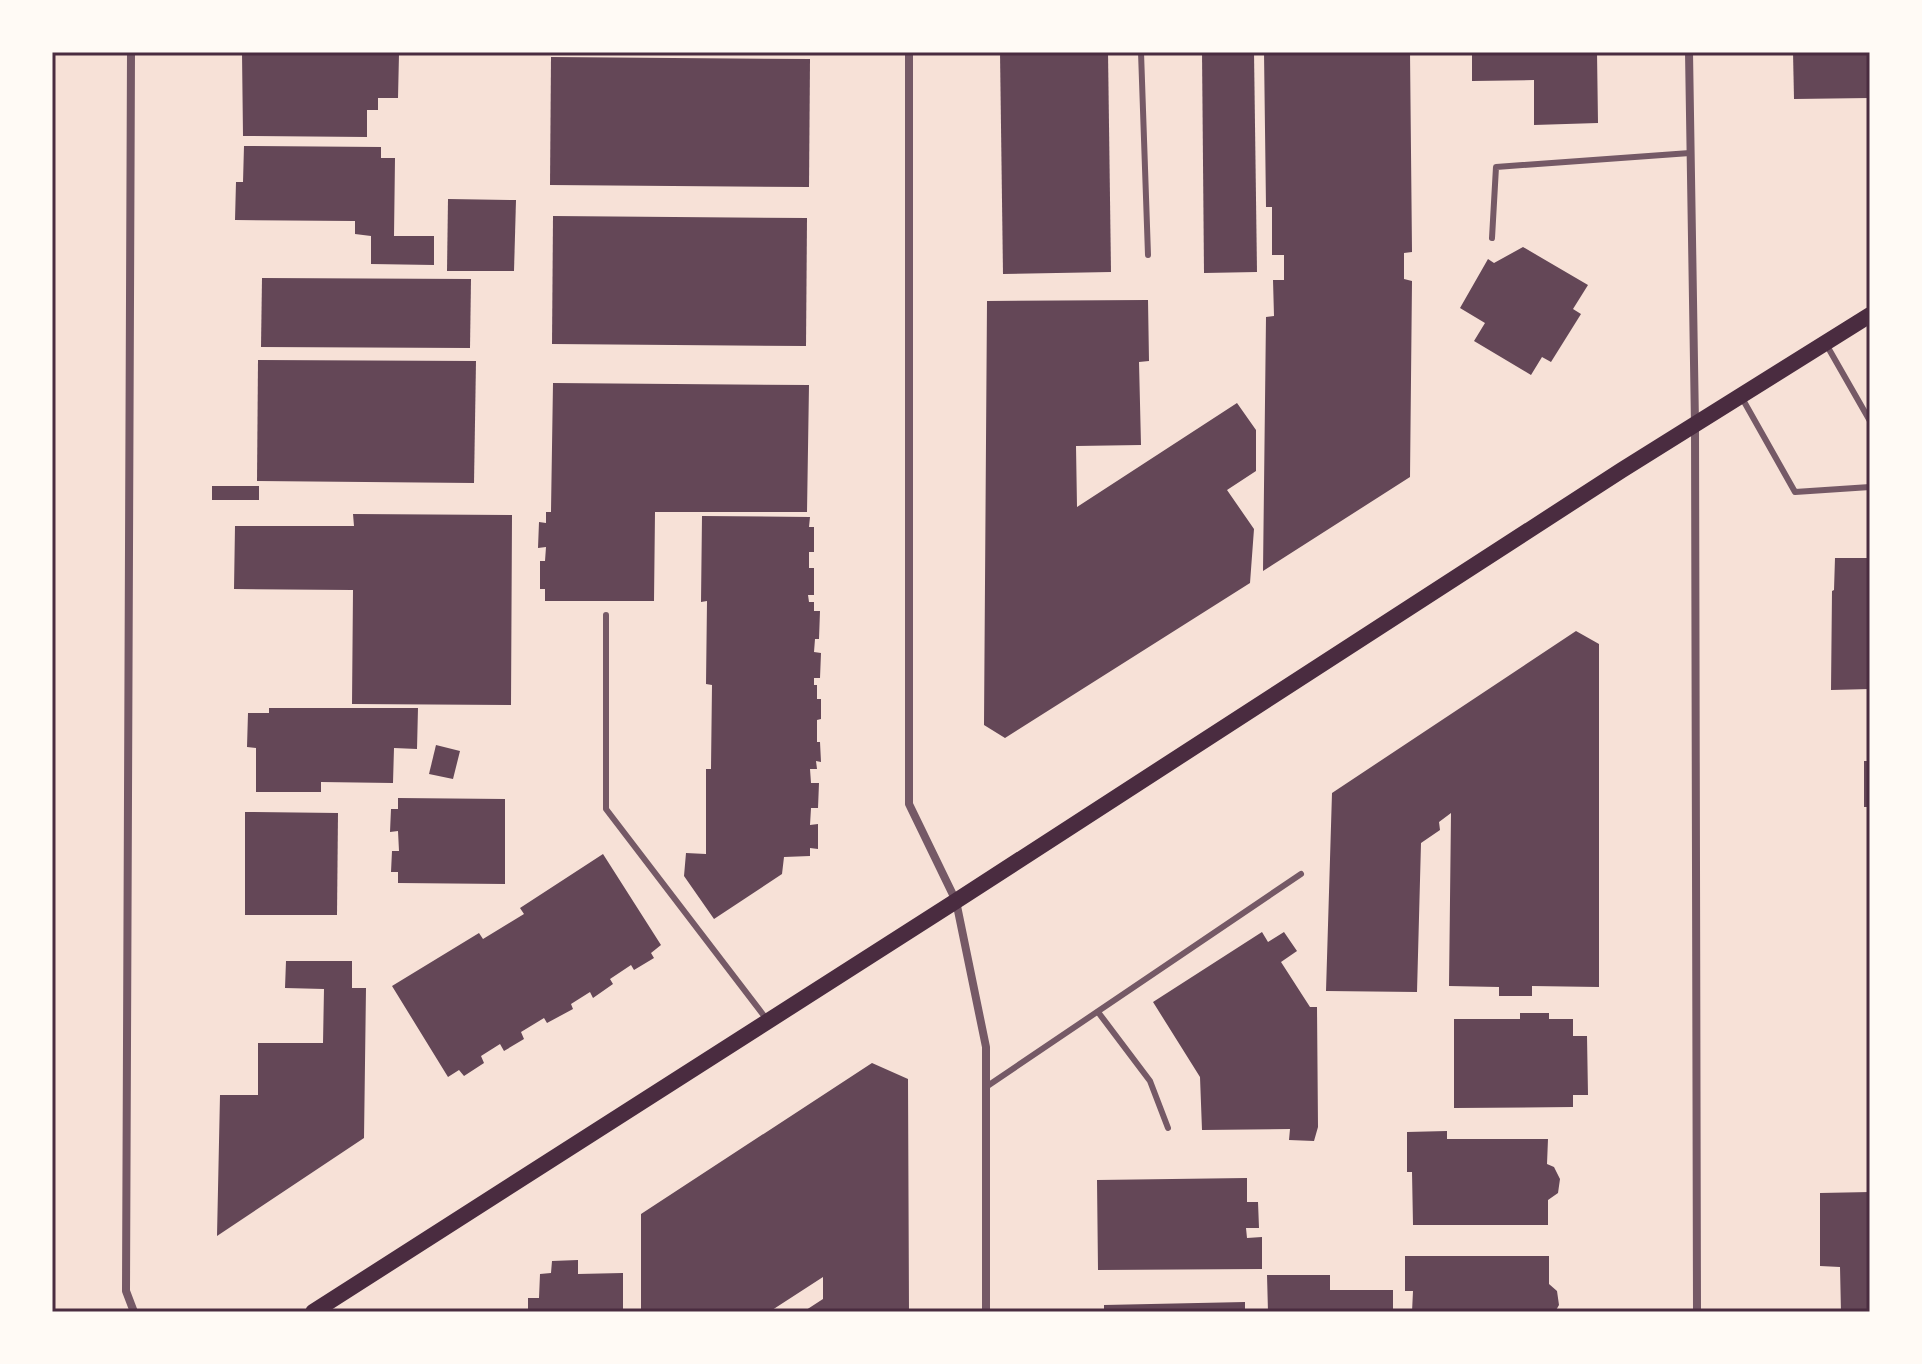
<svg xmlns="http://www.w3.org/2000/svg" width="1922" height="1364" font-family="'PT Sans',sans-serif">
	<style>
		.building { fill: #644757 }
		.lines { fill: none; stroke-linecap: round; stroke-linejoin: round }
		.service { stroke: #755966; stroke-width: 6 }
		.minor { stroke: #755966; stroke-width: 8 }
		.secondary { stroke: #4a2c40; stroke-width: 16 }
		.neatline { fill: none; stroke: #4a2c40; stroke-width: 3 }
	</style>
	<rect width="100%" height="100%" fill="#f7e1d7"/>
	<!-- building -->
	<g class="building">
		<polygon points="1000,52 1108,52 1111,272 1003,274"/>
		<polygon points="1202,52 1254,52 1257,272 1204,273"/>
		<polygon points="1264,52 1410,52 1412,252 1404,253 1404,279 1412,281 1410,477 1263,571 1266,317 1274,316 1273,280 1284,280 1284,255 1272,255 1272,207 1266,207"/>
		<polygon points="1472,52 1597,52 1598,123 1534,125 1534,80 1472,81"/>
		<polygon points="1793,52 1870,52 1870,98 1794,99"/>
		<polygon points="242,53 399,54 398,98 378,98 378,110 367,110 367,137 243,136"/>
		<polygon points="551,57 810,59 809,187 550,185"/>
		<polygon points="244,146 381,147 381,158 395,158 394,236 434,236 434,265 371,264 371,236 355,234 355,221 235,220 236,182 243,182"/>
		<polygon points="448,199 516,200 514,271 447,271"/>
		<polygon points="553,216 807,218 806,346 552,344"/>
		<polygon points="1523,247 1588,285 1573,309 1581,314 1551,362 1542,357 1531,375 1474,341 1485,323 1460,308 1488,259 1494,263"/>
		<polygon points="262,278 471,279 470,348 261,347"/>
		<polygon points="1148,300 1149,361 1139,362 1141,445 1076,446 1077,507 1237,403 1256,430 1256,471 1227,490 1254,529 1250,583 1005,738 984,725 987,301"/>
		<polygon points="258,360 476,361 474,483 257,481"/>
		<polygon points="553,383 809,385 807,512 655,512 654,601 545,601 545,589 540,589 540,561 545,561 546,547 538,548 539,522 546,523 546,512 551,512"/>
		<rect x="212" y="486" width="47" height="14"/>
		<polygon points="353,514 512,515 511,705 352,704 353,590 234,589 235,526 354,526"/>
		<polygon points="702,516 810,517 809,527 814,527 814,552 809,552 809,568 814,568 814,595 808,595 809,602 814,602 814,611 820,611 819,639 815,639 814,652 821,653 820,678 814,678 814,685 817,685 817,699 821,699 821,719 817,720 817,742 820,742 821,762 816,761 817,769 810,769 811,783 819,783 818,808 811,808 810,825 818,824 818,849 810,848 810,856 784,857 782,874 714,919 684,876 686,853 706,854 706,769 711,769 712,685 706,684 707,601 701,602"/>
		<polygon points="1835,558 1870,558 1870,689 1831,690 1832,591 1834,590"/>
		<polygon points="1576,631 1599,644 1599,987 1532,986 1532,996 1499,996 1499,987 1449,986 1451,813 1439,822 1440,830 1421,843 1417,992 1326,991 1332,793"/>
		<polygon points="269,708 418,708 417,749 394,748 393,783 321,782 321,792 256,792 256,748 247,747 248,713 269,713"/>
		<polygon points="436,745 460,751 453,779 429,774"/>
		<rect x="1864" y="761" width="6" height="46"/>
		<polygon points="398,798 505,799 505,884 398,883 398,872 391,872 392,851 399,851 398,831 390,832 391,809 398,809"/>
		<polygon points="245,812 338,813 337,915 245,915"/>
		<polygon points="603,854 661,945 651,953 654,958 634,970 631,965 610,979 613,984 593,998 590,992 571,1004 573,1009 547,1023 544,1018 521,1032 524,1039 504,1051 500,1044 481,1056 484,1063 464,1076 459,1070 448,1077 392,986 479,933 483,939 524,914 520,908"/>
		<polygon points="1262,932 1268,942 1284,932 1297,951 1281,962 1310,1007 1317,1007 1318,1127 1314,1141 1289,1140 1290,1129 1202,1130 1200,1077 1153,1002"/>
		<polygon points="286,961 352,961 352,988 366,988 364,1138 217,1236 220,1095 258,1095 258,1043 323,1043 324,989 285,988"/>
		<polygon points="1520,1013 1549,1013 1549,1019 1573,1019 1573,1036 1587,1036 1588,1095 1573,1095 1573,1107 1454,1108 1454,1019 1520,1019"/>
		<polygon points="872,1063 908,1079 909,1312 803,1312 823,1299 823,1277 769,1312 641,1312 641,1214"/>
		<polygon points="1447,1131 1447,1139 1548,1139 1547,1164 1554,1167 1560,1179 1558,1193 1548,1200 1548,1225 1413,1225 1412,1172 1407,1172 1407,1132"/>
		<polygon points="1247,1178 1247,1202 1258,1202 1259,1228 1246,1228 1247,1238 1262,1237 1262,1269 1098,1270 1097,1180"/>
		<polygon points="1870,1192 1870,1312 1841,1312 1840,1267 1820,1266 1820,1193"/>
		<polygon points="1405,1256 1549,1256 1549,1284 1557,1291 1559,1305 1555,1312 1412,1312 1413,1291 1405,1291"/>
		<polygon points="578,1260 578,1274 623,1273 623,1312 528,1312 528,1298 539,1298 540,1274 551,1273 552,1261"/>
		<polygon points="1267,1275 1330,1275 1330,1290 1393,1290 1393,1312 1268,1312"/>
		<polygon points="1245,1302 1245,1312 1104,1312 1104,1305"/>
	</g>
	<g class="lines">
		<!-- service -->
		<g class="service">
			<polyline points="1141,52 1148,255"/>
			<polyline points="1492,238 1496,167 1690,153"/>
			<polyline points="1826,344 1870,421"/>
			<polyline points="1742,398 1795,492 1870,487"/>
			<polyline points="606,615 606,809 768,1021"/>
			<polyline points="1098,1012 1150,1081 1168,1128"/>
			<polyline points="986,1087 1301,874"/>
		</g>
		<!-- minor -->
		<g class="minor">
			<polyline points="131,52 126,1291 134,1312"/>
			<polyline points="909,52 909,804 956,901 986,1047 986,1312"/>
			<polyline points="1689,52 1695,424 1697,1312"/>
		</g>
		<!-- secondary -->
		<polyline class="secondary" points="313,1312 956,901 1622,470 1870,315"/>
	</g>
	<!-- border -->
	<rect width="1922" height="1364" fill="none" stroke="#fffaf5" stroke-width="108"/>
	<rect x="54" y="54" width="1814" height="1256" class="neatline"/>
</svg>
